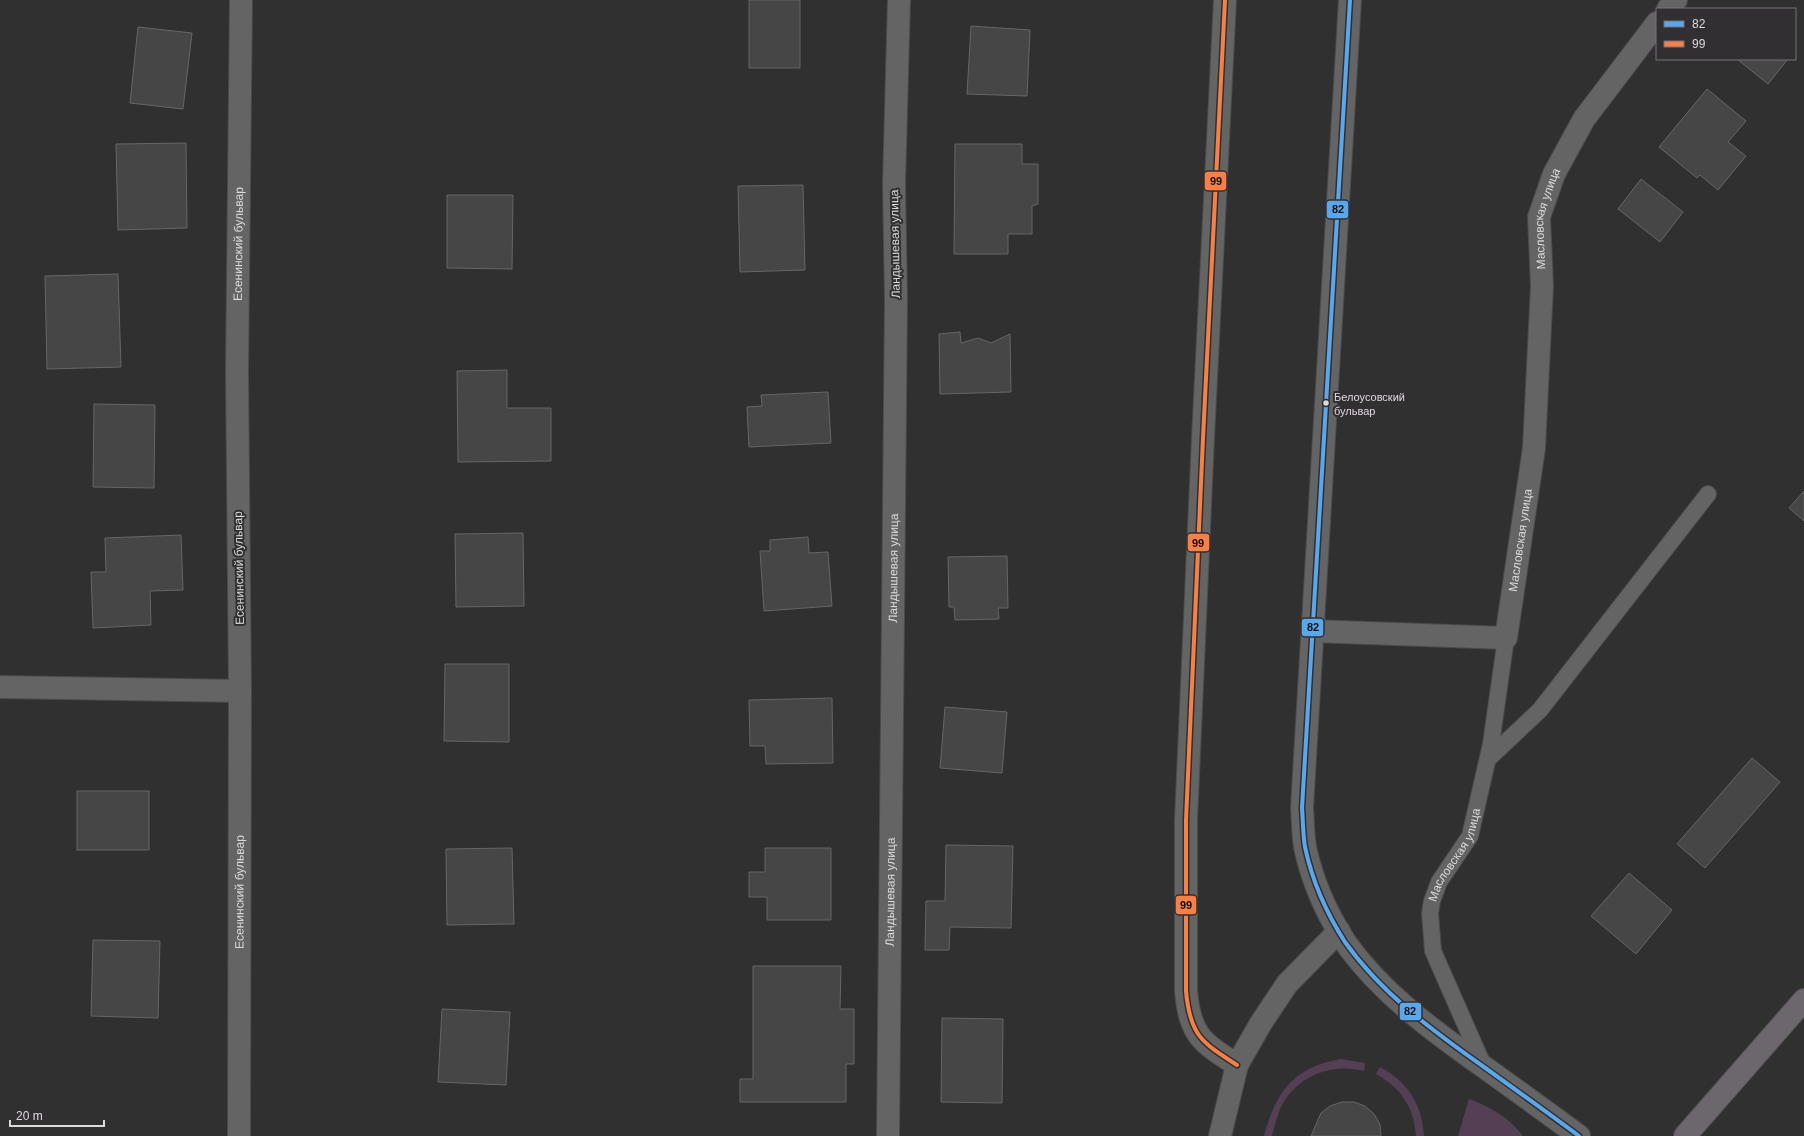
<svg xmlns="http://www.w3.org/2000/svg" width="1804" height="1136" font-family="Helvetica,sans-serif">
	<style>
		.green { fill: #543f54 }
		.building { fill: #474647; stroke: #676566 }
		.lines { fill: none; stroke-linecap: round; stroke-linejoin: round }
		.service-casing { stroke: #4c4b4c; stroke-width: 18 }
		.minor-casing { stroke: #4c4b4c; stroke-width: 24 }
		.secondary-casing { stroke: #4c4b4c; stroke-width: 24 }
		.service { stroke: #656465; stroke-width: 16 }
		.minor { stroke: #656465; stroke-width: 22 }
		.secondary { stroke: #6c676c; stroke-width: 22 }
		.bus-1-casing { stroke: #322f32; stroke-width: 7 }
		.bus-2-casing { stroke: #322f32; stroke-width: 7 }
		.bus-1 { stroke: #5aa8eb; stroke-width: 4 }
		.bus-2 { stroke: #f78048; stroke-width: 4 }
		.bus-dot { fill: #dcdadc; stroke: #322f32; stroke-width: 1.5 }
		.labels { text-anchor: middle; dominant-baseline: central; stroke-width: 4; stroke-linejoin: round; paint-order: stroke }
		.bus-label { font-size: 11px; fill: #dcdadc; stroke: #322f32; text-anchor: start }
		.street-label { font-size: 12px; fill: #dcdadc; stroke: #322f32 }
		.line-badge { stroke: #322f32; stroke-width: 1.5 }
		.pale-badge-label { font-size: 11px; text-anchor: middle; font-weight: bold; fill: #111 }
	</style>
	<rect width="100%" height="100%" fill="#313031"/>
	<!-- green -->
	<g class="green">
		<path d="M1341,1059L1365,1063L1364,1071C1330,1062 1295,1077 1280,1109C1277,1118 1274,1127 1272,1136H1264C1276,1091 1294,1067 1341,1059Z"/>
		<path d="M1380,1067C1408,1082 1422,1104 1424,1136H1416C1414,1107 1401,1088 1376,1074Z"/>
		<path d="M1469,1099C1491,1107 1508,1117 1523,1136H1458Z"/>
	</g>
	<!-- building -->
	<g class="building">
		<rect x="749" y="0" width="51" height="68"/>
		<polygon points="971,26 1030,30 1027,96 967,94"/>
		<polygon points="138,27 192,33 183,109 130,103"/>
		<polygon points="1737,59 1788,59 1768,84"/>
		<polygon points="1707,89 1746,121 1728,142 1746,156 1718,190 1700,175 1697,178 1659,147"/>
		<polygon points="186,143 187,228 118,230 116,144"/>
		<polygon points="955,144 1022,144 1022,164 1038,164 1038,204 1032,206 1032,234 1008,234 1008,254 954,254"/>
		<polygon points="1641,179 1683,212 1660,242 1618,209"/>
		<polygon points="803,185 805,270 740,272 738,186"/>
		<polygon points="447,195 513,195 512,269 447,268"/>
		<polygon points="118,274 121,367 47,369 45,276"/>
		<polygon points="960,332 961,343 978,338 991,343 1010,334 1011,392 940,394 939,334"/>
		<polygon points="507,370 507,408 551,408 551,461 458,462 457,371"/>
		<polygon points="828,392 831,443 749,447 747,407 762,406 761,395"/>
		<polygon points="94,404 155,405 154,488 93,487"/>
		<polygon points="1804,491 1804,521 1789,508"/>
		<polygon points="523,533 524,606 456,607 455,534"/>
		<polygon points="181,535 183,590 150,591 151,625 93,628 91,572 106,572 105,538"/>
		<polygon points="808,537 809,553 828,552 832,606 764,611 760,551 770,551 770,540"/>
		<polygon points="1007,556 1008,608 998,608 999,619 955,620 954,607 949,607 948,557"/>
		<polygon points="445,664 509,664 509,742 444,741"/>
		<polygon points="832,698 833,763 766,764 765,746 750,746 749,700"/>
		<polygon points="945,707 1007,712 1002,773 940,768"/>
		<polygon points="1752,758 1780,782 1705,868 1677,844"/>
		<rect x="77" y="791" width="72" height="59"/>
		<polygon points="946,845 1013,846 1011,928 950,927 949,950 925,950 926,901 945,901"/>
		<polygon points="512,848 514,924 447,925 446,849"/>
		<polygon points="765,848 831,848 831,920 767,920 767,897 749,897 749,872 765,872"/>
		<polygon points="1629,873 1672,910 1636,954 1591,916"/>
		<polygon points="93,940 160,941 158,1018 91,1016"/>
		<polygon points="753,966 841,966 840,1009 854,1009 854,1064 846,1064 846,1102 740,1102 740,1079 753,1079"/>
		<polygon points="442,1009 510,1012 506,1085 438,1082"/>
		<polygon points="942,1018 1003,1019 1002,1103 941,1102"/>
		<polygon points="1342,1102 1354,1102 1365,1106 1374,1114 1380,1124 1381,1136 1311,1136 1321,1113 1330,1106"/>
	</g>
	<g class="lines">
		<!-- service casing -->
		<g class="service-casing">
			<g id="service">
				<polyline points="1488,759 1540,710 1708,494"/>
				<path id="s1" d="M1484,1067L1433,951L1430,913L1432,901L1439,882L1470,836L1491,744L1506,638"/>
			</g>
		</g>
		<!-- minor casing -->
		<g class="minor-casing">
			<g id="minor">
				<path d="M1225,0L1203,438L1186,820V991C1190,1035 1201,1042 1237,1065"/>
				<path d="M1350,0L1302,808C1303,821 1303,835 1305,847C1312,880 1327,914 1345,942C1381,993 1433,1031 1484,1067C1516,1090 1548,1113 1579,1136"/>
				<polyline points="1668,9 1676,0"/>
				<path id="s2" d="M1312,631L1506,638L1534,448L1542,286L1539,217L1554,174L1584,119L1657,23"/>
				<polyline points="0,687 240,691"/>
				<path id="s3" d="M239,1136L240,691L237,371L241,0"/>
				<path id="s4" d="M888,1136L896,300L894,184L899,0"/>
				<polyline points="1220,1136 1237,1065 1261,1023 1287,984 1339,931"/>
			</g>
		</g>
		<!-- secondary casing -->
		<g class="secondary-casing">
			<polyline id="secondary" points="1685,1136 1804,1000"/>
		</g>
		<!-- service -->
		<use href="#service" class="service"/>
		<!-- minor -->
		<use href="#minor" class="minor"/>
		<!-- secondary -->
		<use href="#secondary" class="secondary"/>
		<!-- bus-1 casing -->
		<g class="bus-1-casing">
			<path id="bus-1" d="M1350,0L1302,808C1303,821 1303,835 1305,847C1312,880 1327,914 1345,942C1381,993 1433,1031 1484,1067C1516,1090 1548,1113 1579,1136"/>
		</g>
		<!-- bus-2 casing -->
		<g class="bus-2-casing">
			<path id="bus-2" d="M1225,0L1203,438L1186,820V991C1190,1035 1201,1042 1237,1065"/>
		</g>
		<!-- bus-1 -->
		<use href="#bus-1" class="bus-1"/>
		<!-- bus-2 -->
		<use href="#bus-2" class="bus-2"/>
	</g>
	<!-- markers -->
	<circle class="bus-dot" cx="1326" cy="403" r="3.5"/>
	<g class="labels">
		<!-- bus labels -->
		<g class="bus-label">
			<text x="1334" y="397">Белоусовский<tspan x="1334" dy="14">бульвар</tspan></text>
		</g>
		<!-- street labels -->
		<g class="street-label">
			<text stroke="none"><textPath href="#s2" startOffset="617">Масловская улица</textPath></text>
			<text stroke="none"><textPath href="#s3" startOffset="892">Есенинский бульвар</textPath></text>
			<text transform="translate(895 244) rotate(-91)">Ландышевая улица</text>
			<text stroke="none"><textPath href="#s2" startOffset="293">Масловская улица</textPath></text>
			<text transform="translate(239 568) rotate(-91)">Есенинский бульвар</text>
			<text stroke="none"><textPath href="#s4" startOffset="568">Ландышевая улица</textPath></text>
			<text stroke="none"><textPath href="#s1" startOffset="229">Масловская улица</textPath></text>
			<text stroke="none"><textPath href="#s3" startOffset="244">Есенинский бульвар</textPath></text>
			<text stroke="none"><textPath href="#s4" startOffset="244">Ландышевая улица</textPath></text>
		</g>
	</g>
	<g class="line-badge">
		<rect x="1204" y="171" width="23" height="20" rx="4" fill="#f78048"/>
		<rect x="1326" y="200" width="23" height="19" rx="4" fill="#5aa8eb"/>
		<rect x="1187" y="533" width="23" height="19" rx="4" fill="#f78048"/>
		<rect x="1301" y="618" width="23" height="19" rx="4" fill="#5aa8eb"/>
		<rect x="1175" y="895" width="22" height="20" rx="4" fill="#f78048"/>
		<rect x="1399" y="1002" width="23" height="19" rx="4" fill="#5aa8eb"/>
	</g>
	<g class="pale-badge-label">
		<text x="1216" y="185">99</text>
		<text x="1338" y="213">82</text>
		<text x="1198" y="547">99</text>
		<text x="1313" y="631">82</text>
		<text x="1186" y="909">99</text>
		<text x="1410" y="1015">82</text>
	</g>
	<!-- legend -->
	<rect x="1656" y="8" width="140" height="52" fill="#322f32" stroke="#767376"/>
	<rect x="1664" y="21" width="20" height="6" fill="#5aa8eb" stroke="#767376"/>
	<text x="1692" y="28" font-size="12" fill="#dcdadc">82</text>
	<rect x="1664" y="41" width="20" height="6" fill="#f78048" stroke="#767376"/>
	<text x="1692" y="48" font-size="12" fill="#dcdadc">99</text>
	<!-- scale -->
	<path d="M10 1120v6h94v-6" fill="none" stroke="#dcdadc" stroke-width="2"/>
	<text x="16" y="1120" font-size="12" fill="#dcdadc" stroke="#322f32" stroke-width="3" paint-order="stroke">20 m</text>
</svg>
